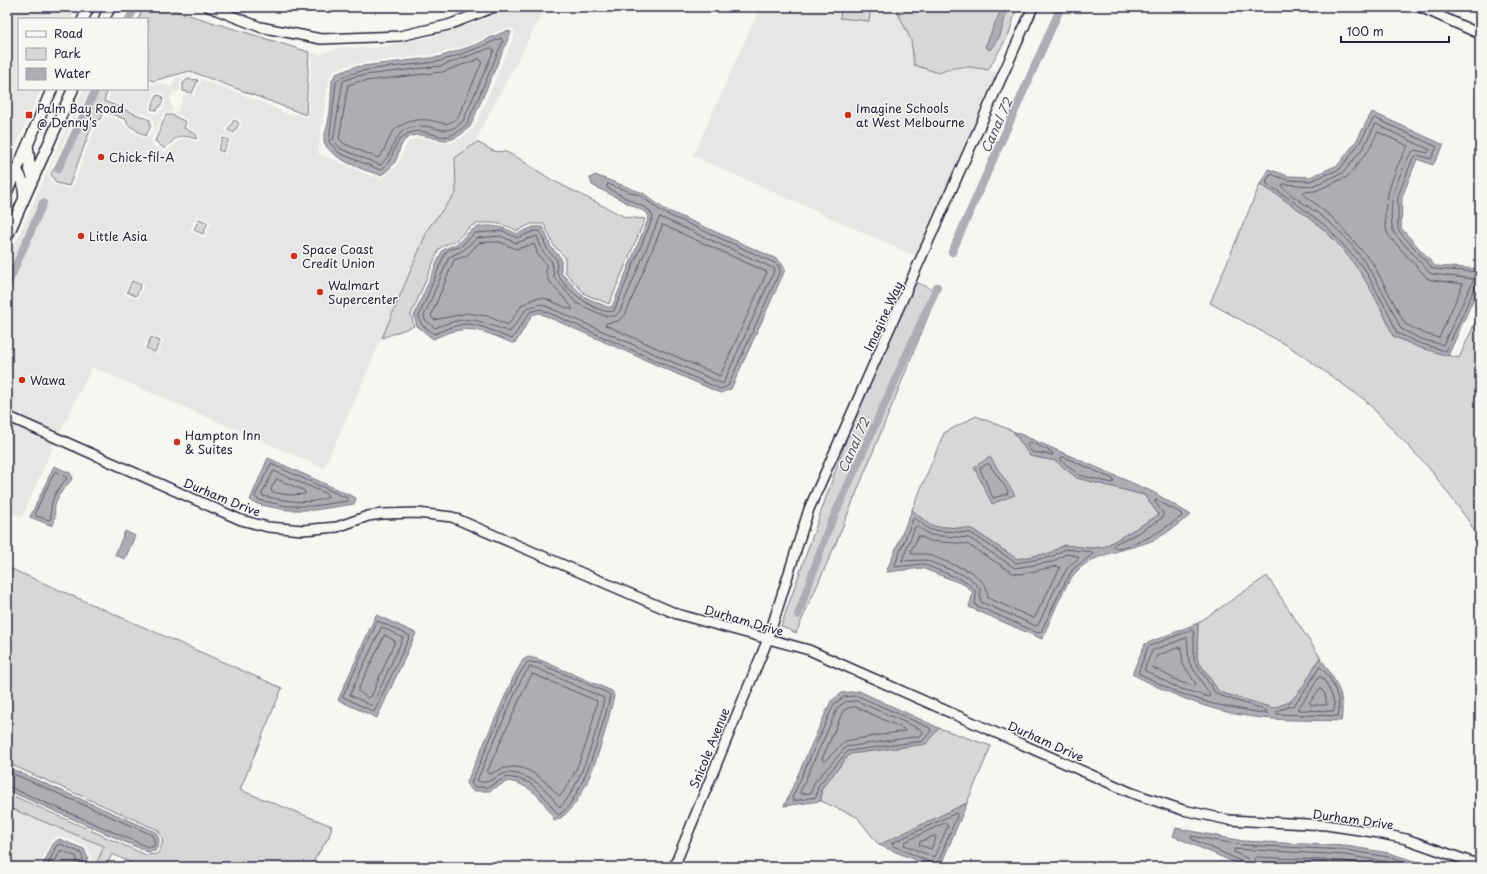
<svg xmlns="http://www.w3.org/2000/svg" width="1487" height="874" font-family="'Playpen Sans',sans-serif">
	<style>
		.built { fill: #e6e6e4; fill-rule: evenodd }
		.green { fill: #d7d7d7; stroke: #7c7c89 }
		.water { fill: #adadb3; stroke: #757583 }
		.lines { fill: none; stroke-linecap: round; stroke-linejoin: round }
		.shore { stroke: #5a5a6b; stroke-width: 1 }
		.canal { stroke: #adadb3; stroke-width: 8 }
		.tertiary-casing { stroke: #22223b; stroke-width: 12 }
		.secondary-casing { stroke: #22223b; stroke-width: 13 }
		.tertiary { stroke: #f6f6f2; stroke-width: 9 }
		.secondary { stroke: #f6f6f2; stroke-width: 10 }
		.poi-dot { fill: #c8321e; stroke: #f6f6f2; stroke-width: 1.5 }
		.labels { text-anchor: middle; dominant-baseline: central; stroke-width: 3; stroke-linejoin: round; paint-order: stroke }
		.poi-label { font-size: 12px; fill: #22223b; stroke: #f6f6f2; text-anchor: start }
		.street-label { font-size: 12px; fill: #22223b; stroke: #f6f6f2 }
		.water-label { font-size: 13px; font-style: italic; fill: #535365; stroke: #f6f6f2 }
	</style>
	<rect width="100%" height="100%" fill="#f6f6f2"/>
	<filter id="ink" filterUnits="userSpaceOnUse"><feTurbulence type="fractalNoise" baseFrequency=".025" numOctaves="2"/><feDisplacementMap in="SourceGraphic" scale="8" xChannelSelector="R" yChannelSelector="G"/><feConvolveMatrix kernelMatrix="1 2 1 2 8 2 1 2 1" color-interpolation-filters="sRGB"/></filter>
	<g filter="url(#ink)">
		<!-- built -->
		<g class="built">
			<polygon points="7,7 76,7 71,19 19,19 19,89 41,89 7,166"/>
			<polygon points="298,7 429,7 400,13 306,10"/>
			<path d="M508,7H543V12L473,145L455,158L456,193L429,227L356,398L324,468L92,367L59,435L7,412V262L84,89H90L48,173L53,184L68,189L72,188L96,125L103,120L106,115L123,122L125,126L144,139L148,138L154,129L153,119L146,114L138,113L108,100L111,89H147V81L152,84L159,83L171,87L176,78L189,75L195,77H186L180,82L179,92H173L170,100L173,112L164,113L151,140L152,144L158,149L166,152L181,139L185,138L196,142L199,141V133L188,127V120L174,112L178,111L184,95H194L201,82L200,79L252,98L290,115L291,113L308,118L312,53L321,54L341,47L374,48L431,37L488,18ZM505,28L513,29L515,34L474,128L463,137L452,143H441L426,138L416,139L408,142L398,164L383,178L371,176L318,153L329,79L333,70L353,64L438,54L470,44ZM157,92L163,93L166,100L163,109L156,114L149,111L148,108L155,93ZM233,117L240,120L242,123L235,136L225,130ZM222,135L232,140L225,155L215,151ZM197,216L212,222L205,237H202L190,231ZM130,279L144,285L138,299L124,294ZM150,334L164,340L157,355L143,348Z"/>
			<polygon points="760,7 895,7 911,40 914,65 939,73 949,68 968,66 1003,74 922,259 693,156"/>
			<polygon points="7,420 55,442 22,517 11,513 11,506 7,501"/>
			<polygon points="7,807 104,846 95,867 88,867 92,857 87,847 60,836 57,836 50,842 38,867 7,867"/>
		</g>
		<!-- green -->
		<g class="green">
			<polygon points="144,7 163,7 309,52 306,115 190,71 153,81 147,78 147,19 138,19"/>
			<polygon points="841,7 871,7 869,21 840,18"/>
			<path d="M895,7H1017L1009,34L988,70C970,66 956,65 939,73L914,65L911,40Z"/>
			<polygon points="188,79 198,80 192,93 183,91 183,83"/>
			<polygon points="94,89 108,89 104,101 150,120 150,128 145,136 127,124 127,120 104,111 101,118 93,123 69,186 56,183 51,174"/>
			<path d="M157,95L162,96C164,102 161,106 156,110L151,109Z"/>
			<path d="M166,115H172L186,122L184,128L197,135L196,139C179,133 176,137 165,149L155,141Z"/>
			<polygon points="234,120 239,123 234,133 228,130"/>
			<polygon points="223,138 229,140 223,152 218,150"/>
			<path d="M477,142L493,151L506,152L518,158L552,180L625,217L645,219L609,304L585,294L565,272V257L554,246L544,224H531L517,231C506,223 480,219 469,228C464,231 460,238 455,241C449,244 445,244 439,249L411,315L414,326L382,338L429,227L456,193L455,158Z"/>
			<path d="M1260,184C1282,198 1304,212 1323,229C1355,258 1377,296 1393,336L1418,347L1459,358L1480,312V541L1468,520L1429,468L1365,400L1290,347L1210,303Z"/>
			<polygon points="199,219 208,223 203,234 194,230"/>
			<polygon points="132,281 141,285 136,296 127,292"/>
			<polygon points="916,282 938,292 836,543 796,633 781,626 856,412"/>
			<polygon points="151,337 160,341 155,352 146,348"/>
			<polygon points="976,416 1013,431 1030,456 1056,461 1077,478 1144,495 1159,515 1104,547 1090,548 1064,545 1050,553 1017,559 972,529 931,526 912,510 944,433"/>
			<path d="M7,567L282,688L240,790L332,826L329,837L314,860L318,867H153L146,864L145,867H136L132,863L112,854L106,867H95L104,846L7,807V793L146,855L157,854C164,845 164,839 158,830L7,763Z"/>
			<polygon points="1267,576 1320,657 1303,687 1290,702 1273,708 1219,692 1197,659 1198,623"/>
			<polygon points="939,728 991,746 967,803 879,845 857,817 821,801 821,789 850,754 925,744"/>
		</g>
		<!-- water -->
		<g class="water">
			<polygon points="1002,7 1008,7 1000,36 990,50 985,47"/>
			<path d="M506,31L511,32L470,127C465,131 459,137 452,139C437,144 421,128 406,139C399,145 399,155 395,162C392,167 387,171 381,175C367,172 327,157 324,141C323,135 327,130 328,123C331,109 331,94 332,80L336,74L354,67L439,57L472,46Z"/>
			<path d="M1372,112L1444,145L1433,165L1417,159L1402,197L1401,228L1435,266L1480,269V284L1448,356L1418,347L1393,336C1377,296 1355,258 1323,229C1304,212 1282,198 1260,184L1268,169L1288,176L1310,177L1338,165L1355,143Z"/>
			<path d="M595,175L643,193L664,209L777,259L782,264L785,270L731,389L720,393L539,313L532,315L516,342L512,343C479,329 467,323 433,339L417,326L414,316L442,251C447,247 453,246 458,243C463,239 466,233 472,230C484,222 505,227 517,234L533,227H543L551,247L561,258V273L583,296L607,307H612L649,217L647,213L592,185L590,178Z"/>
			<path d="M1013,431L1153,492L1191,515C1180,522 1168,533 1156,539C1132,550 1095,552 1077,571C1065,582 1050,622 1042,639L969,607L973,593L965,585L922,568L886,572L912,510L931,526L972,529L1017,559L1050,553L1064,545L1090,548L1104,547L1159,515L1144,495L1077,478L1056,461L1030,456Z"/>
			<polygon points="990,457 1015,495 992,504 974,467"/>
			<polygon points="268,458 356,498 354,504 314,510 286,510 257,504 250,500"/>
			<path d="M54,466L70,473L73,478C65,488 58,493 55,506C54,512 56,519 53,525H50L30,517Z"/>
			<polygon points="125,531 135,536 125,559 115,555"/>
			<polygon points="376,615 416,633 377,718 338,700"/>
			<path d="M1198,623L1197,659L1219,692L1273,708L1290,702L1303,687L1320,657C1334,680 1346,692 1341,721C1315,720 1288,721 1262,718C1213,713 1174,696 1132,674L1145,644Z"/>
			<path d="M528,657L538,659L612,691L614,696C606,729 588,807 555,821C544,800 532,785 508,781L489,791H473L466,784L514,676L523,660Z"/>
			<polygon points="859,691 939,728 926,744 850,754 821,789 821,801 784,806 831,701 842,693"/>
			<path d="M7,767L156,832C160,840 160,843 155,851L148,852L7,790Z"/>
			<polygon points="967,803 940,867 932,867 879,845"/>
			<polygon points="1176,828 1243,841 1346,846 1389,853 1432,867 1245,867 1173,836"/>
			<polygon points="59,839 84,849 88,858 84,867 42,867 53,844"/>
		</g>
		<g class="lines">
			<!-- shore -->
			<g class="shore">
				<path d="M501,38L503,41L467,124C463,128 456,134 449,136C433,139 422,124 404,136C392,143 395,162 380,170L339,153L329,142L336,82C345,67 420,66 440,61C461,55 481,47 501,38Z"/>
				<path d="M491,48L494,50L463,121C443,140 436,122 413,127C391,131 395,154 380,165L341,149L333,141L343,81L356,76L441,66Z"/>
				<path d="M480,59L482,62L458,117C445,129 442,121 427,120C417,119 409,121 400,126C387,132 388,150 378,158L345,144L339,139L348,85L357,82L442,72Z"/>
				<path d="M1376,124L1430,150L1428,153L1415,150C1407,154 1396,185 1393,195C1391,204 1390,224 1394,233L1431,274L1474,279L1443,345L1421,339L1401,329C1383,289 1362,251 1329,222C1314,209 1296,200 1282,187L1283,184L1312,186L1343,173L1363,148Z"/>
				<path d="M1378,132L1408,146C1395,166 1378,211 1388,235L1427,278L1432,280L1463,284L1439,338L1423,333L1405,324L1372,262L1334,219L1303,194L1304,192L1315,191L1347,177L1368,151Z"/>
				<path d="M608,184L641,196L662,212L775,263L779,266L780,271L728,386L720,389L540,309L530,312L512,339C497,334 481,323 464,324C453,326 444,330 434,334L421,324L419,316L445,253L450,249L460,247L475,233L503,231L517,238L534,231H540L547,249L557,260C557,264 556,271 558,275C565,289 598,316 614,311L653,217L649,210L607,188Z"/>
				<path d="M660,217L775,269L723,384L541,304L527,308L510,332C477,321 471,313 435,328L425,320L424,316L449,257L462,251L477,238L501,236L516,243L537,236L543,252L552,262L554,277L576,303L605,316H615L620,311Z"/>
				<polygon points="663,225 767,272 720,376 605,325 606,323 618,321 625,315"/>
				<polygon points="489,242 500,242 516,249 534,244 538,255 546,264 546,275 549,281 572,307 572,310 544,298 536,298 522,305 508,325 487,316 467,313 434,320 431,316 454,260 466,256 479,243"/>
				<polyline points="1480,272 1433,269 1398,230 1398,196 1413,158 1418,155 1431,159 1437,147 1375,118 1373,119 1358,145 1340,169 1310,181 1287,180 1271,174 1266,181 1267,184 1294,202 1326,226 1364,268 1390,316 1397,333 1419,343 1446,351 1475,287 1480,284"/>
				<polygon points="1030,442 1052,452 1053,455 1032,452 1027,445"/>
				<polygon points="1064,457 1113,479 1114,482 1112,483 1079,475 1061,460 1061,458"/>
				<polygon points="271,464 347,498 348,501 313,506 287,506 259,500 255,497"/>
				<polygon points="987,464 989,464 1008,491 1007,494 993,498 980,469"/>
				<path d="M56,471L67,478C56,491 49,500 51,519L49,520L36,516L35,513L54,473Z"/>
				<path d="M274,471L327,494L328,497C309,506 282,500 263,496L262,494Z"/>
				<polygon points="277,479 305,491 305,494 288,495 272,492 271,489"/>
				<path d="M1156,500L1181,513L1182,516C1166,528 1133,549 1114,548L1113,546L1116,543L1138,533L1162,518L1163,513L1155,502Z"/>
				<polygon points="915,518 930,530 971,533 1016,563 1051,557 1065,549 1092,552 1093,554 1073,569 1061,590 1041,632 1038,633 975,605 976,592 967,582 923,564 894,567 913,519"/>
				<polygon points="917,526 930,535 969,538 1015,568 1052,562 1066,554 1077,556 1079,558 1069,566 1056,587 1038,625 1036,626 981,602 980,589 969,577 925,560 902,561 915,527"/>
				<polygon points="919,536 930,541 967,544 1013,573 1020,574 1058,566 1060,568 1035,617 1033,618 988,598 986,586 972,572 927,554 912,554 911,551"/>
				<polygon points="378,621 410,636 374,712 343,697"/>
				<polygon points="382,627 403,638 372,706 350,695"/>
				<polygon points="1192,630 1194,632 1194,660 1216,694 1267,711 1267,714 1213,704 1176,692 1138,673 1148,647"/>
				<polygon points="385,635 395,641 371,697 368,698 358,691"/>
				<polygon points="1187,638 1189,662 1210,695 1209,697 1178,688 1144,670 1152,651"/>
				<polygon points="1181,647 1183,664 1196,684 1194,686 1180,682 1152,667 1157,656"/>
				<path d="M528,662L538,663L608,693L610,696C605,720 581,806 558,815L543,795L530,783L519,779L507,777L488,787H474L471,783L517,678Z"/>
				<path d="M530,667L536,668L604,698C600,724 579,791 560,807C556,805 554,799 551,796C540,783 527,775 511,773C500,771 487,788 477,780L521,680Z"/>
				<path d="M1320,667C1332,677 1342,700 1338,716L1277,714V711L1294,705L1306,689Z"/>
				<path d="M533,674L597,701C593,727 577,777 560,796C556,794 553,789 549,785C528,767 515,761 490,774L487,772L527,683Z"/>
				<path d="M1319,677H1322C1328,687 1336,699 1334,711L1298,710V708L1310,692Z"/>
				<polygon points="1321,689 1325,694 1327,705 1311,705 1310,702"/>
				<polygon points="858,696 930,728 931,731 923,741 848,751 818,786 816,797 793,801 792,798 834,704 844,697"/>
				<polygon points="857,701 922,730 923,733 920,736 846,747 814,783 811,793 801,794 800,792 838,707 845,702"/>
				<polygon points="856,707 904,729 905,731 845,741 825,761 823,761 822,759 843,711 848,708"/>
				<polyline points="7,771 152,835 155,843 153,847 148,847 7,786"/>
				<polygon points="945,823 948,826 934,857 904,845 905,842"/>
				<polygon points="935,836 936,838 931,849 919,845 920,842"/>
				<polyline points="47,867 56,846 60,844 81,853 83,858 81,867"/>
				<polyline points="52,867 61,850 77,857 76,867"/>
				<polyline points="932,867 930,862 893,846 892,843 956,813 957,816 936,867"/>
				<polyline points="1245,867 1243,862 1192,839 1191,836 1242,845 1346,850 1388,857 1419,867"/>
				<polyline points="1250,867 1248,859 1234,852 1234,849 1345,855 1387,862 1403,867"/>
				<polyline points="1256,867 1254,859 1256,857 1344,861 1380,867"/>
			</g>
			<!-- canal -->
			<g class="canal">
				<polyline points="129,19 135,7"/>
				<polyline points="58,169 96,89"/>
				<polyline points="952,252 1061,7"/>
				<polyline points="7,286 43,203"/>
				<polyline points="798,615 827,532 937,287"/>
			</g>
			<!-- tertiary casing -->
			<g class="tertiary-casing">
				<g id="tertiary">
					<polyline points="209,7 260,27 321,39 400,36 448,25 495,7"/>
					<polyline points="1420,7 1480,34"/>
					<polyline points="7,416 241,520 268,527 303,530 337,527 368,516 382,514 417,513 452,517 677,614 809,650 1132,793 1183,810 1229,820 1326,825 1373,832 1406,839 1480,865"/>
					<polyline points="674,867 768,639 809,509 1033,7"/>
				</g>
			</g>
			<!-- secondary casing -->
			<g class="secondary-casing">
				<g id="secondary">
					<polyline points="83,19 89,7"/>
					<polyline points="104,19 110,7"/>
					<polyline points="28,148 30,170 33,178"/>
					<polyline points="17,170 23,182 24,195"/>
					<polyline points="7,192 52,89"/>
					<polyline points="7,237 73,89"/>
				</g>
			</g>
			<!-- tertiary -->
			<use href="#tertiary" class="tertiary"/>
			<!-- secondary -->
			<use href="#secondary" class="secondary"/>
		</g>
	</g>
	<!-- markers -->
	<g class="poi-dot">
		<rect x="25" y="111" width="8" height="8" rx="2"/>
		<circle cx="848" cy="115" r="4"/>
		<circle cx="101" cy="157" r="4"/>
		<circle cx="81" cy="236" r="4"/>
		<circle cx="294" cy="256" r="4"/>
		<circle cx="320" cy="292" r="4"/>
		<circle cx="22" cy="380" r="4"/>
		<circle cx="177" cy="442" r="4"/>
	</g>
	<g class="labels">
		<!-- poi labels -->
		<g class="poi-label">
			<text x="37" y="108">Palm Bay Road<tspan x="37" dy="14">@ Denny's</tspan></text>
			<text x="856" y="108">Imagine Schools<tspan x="856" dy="14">at West Melbourne</tspan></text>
			<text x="109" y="157">Chick-fil-A</text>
			<text x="89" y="236">Little Asia</text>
			<text x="302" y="249">Space Coast<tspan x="302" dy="14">Credit Union</tspan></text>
			<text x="328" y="285">Walmart<tspan x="328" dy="14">Supercenter</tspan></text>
			<text x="30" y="380">Wawa</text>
			<text x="185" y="435">Hampton Inn<tspan x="185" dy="14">&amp; Suites</tspan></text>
		</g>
		<!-- street labels -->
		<g class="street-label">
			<text transform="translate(883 316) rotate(-65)">Imagine Way</text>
			<text transform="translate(222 497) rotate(22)">Durham Drive</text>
			<text transform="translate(744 620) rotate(16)">Durham Drive</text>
			<text transform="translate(1046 741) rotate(24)">Durham Drive</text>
			<text transform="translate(709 748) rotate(-68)">Snicole Avenue</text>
			<text transform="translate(1353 819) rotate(8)">Durham Drive</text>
		</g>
		<!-- water labels -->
		<g class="water-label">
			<text transform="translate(996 125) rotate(-66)">Canal 72</text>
			<text transform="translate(853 445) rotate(-66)">Canal 72</text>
		</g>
	</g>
	<!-- margin -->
	<rect width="1487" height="874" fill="none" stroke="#f6f6f2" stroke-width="24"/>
	<rect x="12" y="12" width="1463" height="850" fill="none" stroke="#22223b" stroke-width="1.5" filter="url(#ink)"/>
	<!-- legend -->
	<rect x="18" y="18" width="130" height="72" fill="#f6f6f2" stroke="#a1a1a9"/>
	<rect x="26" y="31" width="20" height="6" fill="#f6f6f2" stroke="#a1a1a9"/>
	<text x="54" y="38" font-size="12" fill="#22223b">Road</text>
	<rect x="26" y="48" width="20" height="12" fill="#d7d7d7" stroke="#a1a1a9"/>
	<text x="54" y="58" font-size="12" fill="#22223b">Park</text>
	<rect x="26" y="68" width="20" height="12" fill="#adadb3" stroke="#a1a1a9"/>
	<text x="54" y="78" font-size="12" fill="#22223b">Water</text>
	<!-- scale -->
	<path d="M1341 36v6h108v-6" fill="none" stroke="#22223b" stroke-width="2"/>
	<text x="1347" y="36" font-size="12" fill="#22223b" stroke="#f6f6f2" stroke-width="3" paint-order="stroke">100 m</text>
</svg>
